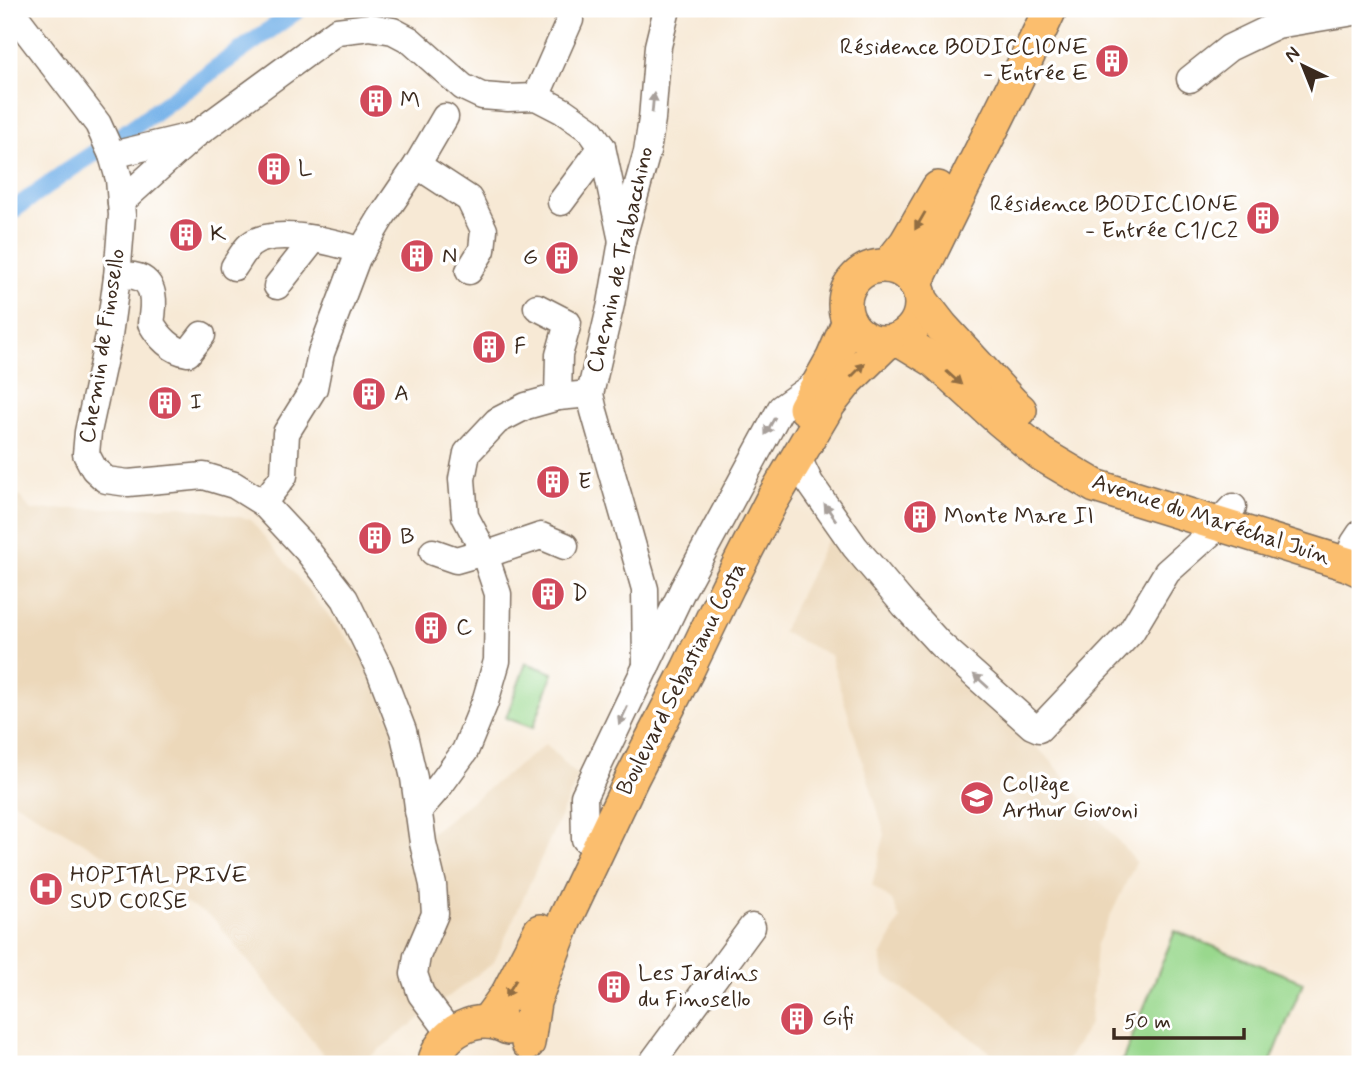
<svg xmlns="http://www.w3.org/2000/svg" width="1369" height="1073" font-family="Mynerve,sans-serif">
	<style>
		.built { fill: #ecd8ba }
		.green { fill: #99d88d; stroke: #6a8156; stroke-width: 2 }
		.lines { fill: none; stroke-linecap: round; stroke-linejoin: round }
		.canal { stroke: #77b3e9; stroke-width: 18 }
		.minor-casing { stroke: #7d6d5e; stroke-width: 29 }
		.major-casing { stroke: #7d6d5e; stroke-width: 36 }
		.minor { stroke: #fff; stroke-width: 26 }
		.major { stroke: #fbbe6e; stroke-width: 33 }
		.oneway { fill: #a79f9a }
		.oneway2 { fill: #916d42 }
		.labels { text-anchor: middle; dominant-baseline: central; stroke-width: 7; stroke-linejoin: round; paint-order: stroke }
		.poi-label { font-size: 23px; fill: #3b2a1e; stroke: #fff; text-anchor: start }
		.street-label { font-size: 23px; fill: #3b2a1e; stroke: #fff }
	</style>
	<rect width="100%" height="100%" fill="#fff"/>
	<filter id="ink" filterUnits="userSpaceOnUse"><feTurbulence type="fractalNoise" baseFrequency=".0143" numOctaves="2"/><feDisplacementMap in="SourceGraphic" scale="14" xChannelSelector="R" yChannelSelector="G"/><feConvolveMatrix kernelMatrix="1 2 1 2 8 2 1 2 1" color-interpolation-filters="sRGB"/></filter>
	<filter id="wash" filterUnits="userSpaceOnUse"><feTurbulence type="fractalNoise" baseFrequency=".00686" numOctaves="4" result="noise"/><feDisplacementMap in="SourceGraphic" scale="28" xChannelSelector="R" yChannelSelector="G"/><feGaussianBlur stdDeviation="1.57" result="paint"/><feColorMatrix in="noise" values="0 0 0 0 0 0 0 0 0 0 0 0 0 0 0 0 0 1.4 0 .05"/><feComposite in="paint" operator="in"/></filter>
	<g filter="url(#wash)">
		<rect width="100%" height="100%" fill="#f7e9d5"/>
		<!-- built -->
		<g class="built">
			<polygon points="9,484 31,510 182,506 250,519 364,659 391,722 409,802 411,848 546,744 578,777 494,962 360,1064 331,1064 214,919 9,799"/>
			<polygon points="832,536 918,631 1050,760 1136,862 1096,946 1090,1023 1065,1064 1007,1064 884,975 881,957 900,919 892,901 872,885 885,834 830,655 782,632 825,543"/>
		</g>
		<!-- green -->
		<g class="green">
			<polygon points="526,663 553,673 533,728 506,718"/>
			<polygon points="1175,931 1303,982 1270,1064 1121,1064"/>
		</g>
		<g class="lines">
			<!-- canal -->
			<polyline class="canal" points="9,213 70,169 125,133 299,9"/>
		</g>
	</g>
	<g filter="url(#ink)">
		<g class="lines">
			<!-- minor casing -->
			<g class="minor-casing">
				<g id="minor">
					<polyline points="10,9 98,124 112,155 119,179 122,215 117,277 109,335 88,432 86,454 94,469 106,480 128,483 204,476 234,485 263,503 306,549 345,599 380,671 403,731 414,778 423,843 433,885 435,914 417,956 414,974 421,994 451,1034"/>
					<polyline points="1190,79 1229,48 1277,25 1360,11"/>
					<polyline points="536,97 570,20"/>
					<polyline points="112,155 192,136"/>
					<polyline points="417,165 469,199 484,230 482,250 469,271"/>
					<polyline points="121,202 194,136 337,31 370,27 393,31 410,40 463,87 482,96 508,98 536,97 563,111 590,130 602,147 622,241"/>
					<polyline points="561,202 602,147"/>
					<path d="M234,267C239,260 244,250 250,245C274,226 335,242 362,251"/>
					<path d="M117,277C122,276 129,275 134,276C157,280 154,306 151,323C159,337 172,351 188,353L202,335"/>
					<polyline points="277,286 314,239"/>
					<polyline points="537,307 568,323 559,355 558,397"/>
					<polyline points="797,456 810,483 855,547 905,606 940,644 1032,726 1039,729 1131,632 1167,572 1213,531 1217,524 1233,507"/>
					<polyline points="263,503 284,476 286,433 314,388 321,353 357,258 381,218 417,165 445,117"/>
					<polyline points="433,552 456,560 484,552"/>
					<polyline points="485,555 541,536 565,546"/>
					<polyline points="1347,564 1354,543 1360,534"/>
					<polyline points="646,667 645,589 594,411 590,394 611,304 622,241 647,152 652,119 658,46 667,9"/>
					<polyline points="418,811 438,788 465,751 485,702 497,661 498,594 484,552 465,516 462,479 467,453 497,421 526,406 558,397 590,394"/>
					<polyline points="585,839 584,796 683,589 781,408 818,382"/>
					<polyline points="651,1064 752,927"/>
				</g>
			</g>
			<!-- major casing -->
			<g class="major-casing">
				<g id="major">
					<polyline points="888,266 906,243 938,188"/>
					<circle cx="883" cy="304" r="38"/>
					<path d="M916,283C959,191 1008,101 1050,9"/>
					<polyline points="921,300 942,327 1012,403 1020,410"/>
					<polyline points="899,339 935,361 1000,420 1041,454 1095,486 1347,564 1360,570"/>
					<polyline points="805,408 833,358 849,321"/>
					<polyline points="487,1022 508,993 540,931"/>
					<polyline points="528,1043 534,1002 566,917 632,778 688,669 728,586 771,502 829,404 848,380 887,342"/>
					<path d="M434,1064C441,1031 478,1012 508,1028"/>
				</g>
			</g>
			<!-- minor -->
			<use href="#minor" class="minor"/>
			<!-- major -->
			<use href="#major" class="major"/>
		</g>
		<!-- one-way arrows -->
		<defs><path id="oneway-solid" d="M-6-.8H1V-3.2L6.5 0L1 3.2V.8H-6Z" transform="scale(1.75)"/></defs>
		<g class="oneway">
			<use href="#oneway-solid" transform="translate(653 103) rotate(-85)"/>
			<use href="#oneway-solid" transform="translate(770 426) rotate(119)"/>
			<use href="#oneway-solid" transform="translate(830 512) rotate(-125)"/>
			<use href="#oneway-solid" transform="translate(981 681) rotate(-138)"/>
			<use href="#oneway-solid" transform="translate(623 716) rotate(115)"/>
		</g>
		<g class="oneway2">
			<use href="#oneway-solid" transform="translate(920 221) rotate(120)"/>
			<use href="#oneway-solid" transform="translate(858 370) rotate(-45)"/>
			<use href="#oneway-solid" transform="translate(954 378) rotate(42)"/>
			<use href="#oneway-solid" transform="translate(511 988) rotate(121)"/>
		</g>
	</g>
	<!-- icons -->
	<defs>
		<g id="building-disc" transform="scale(1.75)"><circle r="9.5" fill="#d1495b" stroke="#fff"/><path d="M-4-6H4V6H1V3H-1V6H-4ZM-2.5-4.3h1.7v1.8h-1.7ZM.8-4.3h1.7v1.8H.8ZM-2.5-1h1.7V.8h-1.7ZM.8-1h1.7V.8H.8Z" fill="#fff"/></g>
		<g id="school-disc" transform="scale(1.75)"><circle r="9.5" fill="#d1495b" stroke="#fff"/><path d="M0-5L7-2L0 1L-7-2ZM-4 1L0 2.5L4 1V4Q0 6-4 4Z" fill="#fff"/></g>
		<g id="hospital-disc" transform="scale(1.75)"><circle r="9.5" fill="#d1495b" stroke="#fff"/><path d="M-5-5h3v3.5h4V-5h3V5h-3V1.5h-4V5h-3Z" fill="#fff"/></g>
	</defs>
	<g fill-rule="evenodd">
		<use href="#building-disc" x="1112" y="61"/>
		<use href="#building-disc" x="376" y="101"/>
		<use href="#building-disc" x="274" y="169"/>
		<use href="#building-disc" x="1263" y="218"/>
		<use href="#building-disc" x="186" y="235"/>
		<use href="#building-disc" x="417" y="256"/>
		<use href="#building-disc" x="562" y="258"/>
		<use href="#building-disc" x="489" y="347"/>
		<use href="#building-disc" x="369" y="394"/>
		<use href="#building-disc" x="165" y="403"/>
		<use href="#building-disc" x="553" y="482"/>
		<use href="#building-disc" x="920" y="517"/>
		<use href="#building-disc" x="375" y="538"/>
		<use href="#building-disc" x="548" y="594"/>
		<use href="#building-disc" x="431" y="628"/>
		<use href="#school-disc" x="977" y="798"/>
		<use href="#hospital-disc" x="46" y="889"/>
		<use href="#building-disc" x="614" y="987"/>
		<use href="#building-disc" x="797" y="1019"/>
	</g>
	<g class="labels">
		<!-- poi labels -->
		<g class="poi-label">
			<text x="1088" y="48" text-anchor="end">Résidence BODICCIONE<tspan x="1088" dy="26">- Entrée E</tspan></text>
			<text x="400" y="101">M</text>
			<text x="298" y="169">L</text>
			<text x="1238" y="205" text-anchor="end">Résidence BODICCIONE<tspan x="1238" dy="26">- Entrée C1/C2</tspan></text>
			<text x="210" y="235">K</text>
			<text x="442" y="256">N</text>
			<text x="538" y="258" text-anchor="end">G</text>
			<text x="514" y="347">F</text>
			<text x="394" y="394">A</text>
			<text x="190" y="403">I</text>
			<text x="578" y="482">E</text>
			<text x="944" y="517">Monte Mare II</text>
			<text x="400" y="538">B</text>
			<text x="572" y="594">D</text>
			<text x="456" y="628">C</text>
			<text x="1002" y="785">Collège<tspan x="1002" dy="26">Arthur Giovoni</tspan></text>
			<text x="70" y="876">HOPITAL PRIVE<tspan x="70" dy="26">SUD CORSE</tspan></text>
			<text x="638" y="974">Les Jardins<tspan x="638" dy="26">du Finosello</tspan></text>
			<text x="822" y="1019">Gifi</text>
		</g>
		<!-- street labels -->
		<g class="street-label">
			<text transform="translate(621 260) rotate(-77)">Chemin de Trabacchino</text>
			<text transform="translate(103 346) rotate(-81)">Chemin de Finosello</text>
			<text transform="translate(1211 520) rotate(18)">Avenue du Maréchal Juin</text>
			<text transform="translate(682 679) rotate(-63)">Boulevard Sebastianu Costa</text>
		</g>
	</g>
	<!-- margin -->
	<rect width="1369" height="1073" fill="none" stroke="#fff" stroke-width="35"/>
	<!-- north arrow -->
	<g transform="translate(1303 66) rotate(317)" stroke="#ffffff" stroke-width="5" paint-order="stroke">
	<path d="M0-5L12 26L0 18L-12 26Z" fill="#3b2a1e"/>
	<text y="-10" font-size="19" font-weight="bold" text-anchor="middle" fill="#3b2a1e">N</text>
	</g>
	<!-- scale -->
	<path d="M1114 1028v10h130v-10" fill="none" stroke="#3b2a1e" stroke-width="3.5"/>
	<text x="1124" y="1028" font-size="21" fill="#3b2a1e" stroke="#ffffff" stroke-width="5" paint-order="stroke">50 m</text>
</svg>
